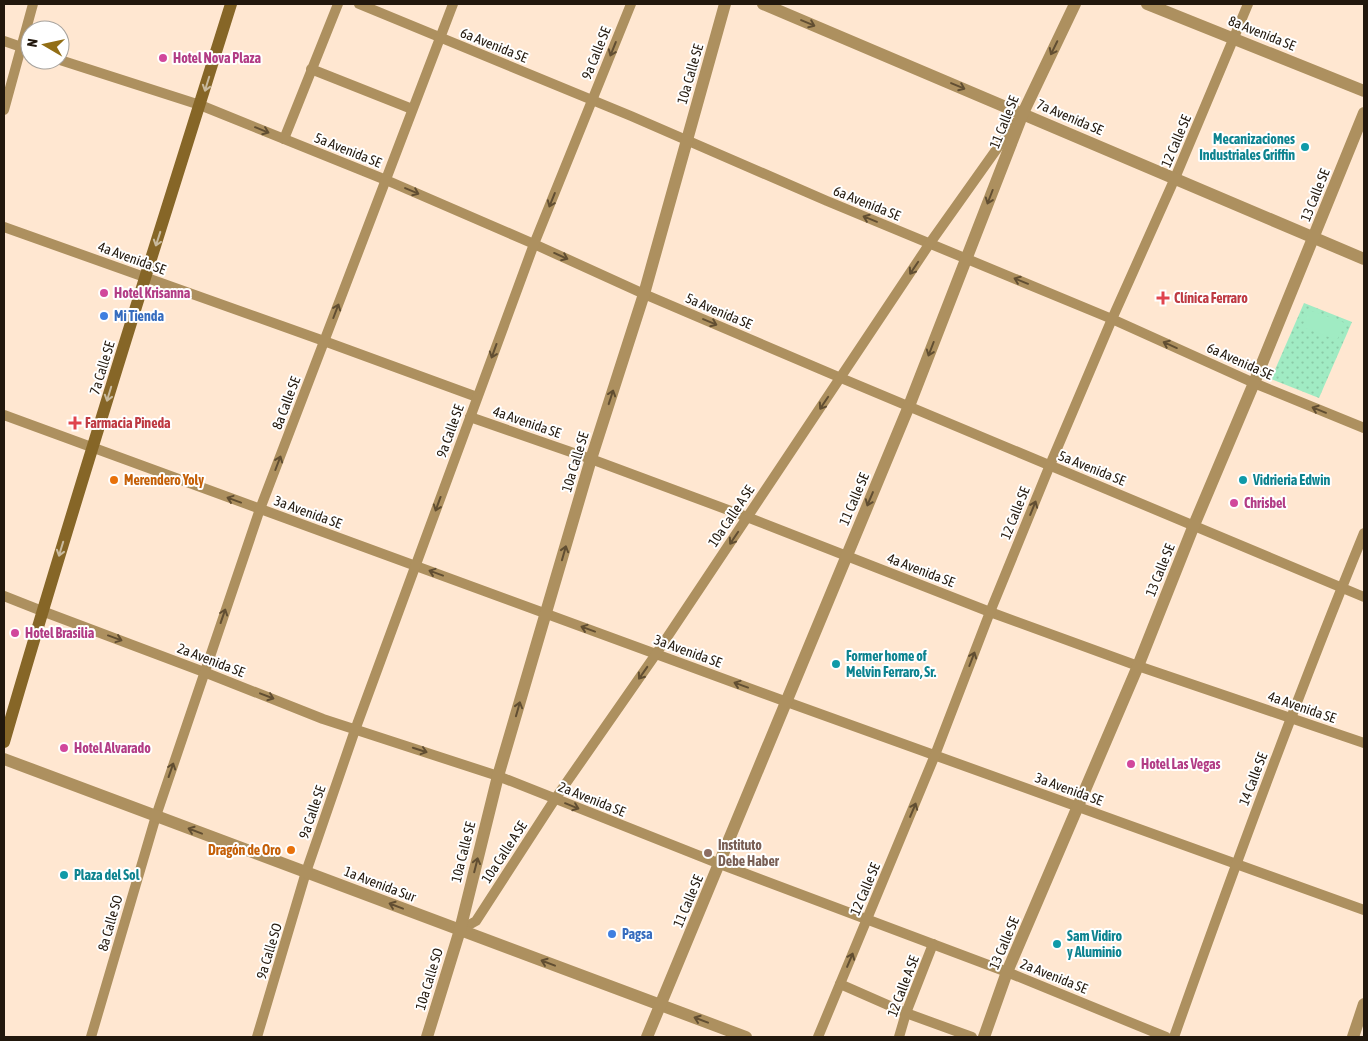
<svg xmlns="http://www.w3.org/2000/svg" width="1368" height="1041" font-family="'Asap Condensed',sans-serif">
	<style>
		.park { fill: url(#park-dots) }
		.pitch { fill: #a0ebc3 }
		.lines { fill: none; stroke-linecap: round; stroke-linejoin: round }
		.minor { stroke: #ad905f; stroke-width: 10 }
		.tertiary { stroke: #ad905f; stroke-width: 12 }
		.secondary { stroke: #866627; stroke-width: 12 }
		.oneway { stroke: #614e32 }
		.oneway2 { stroke: #c9ba9e }
		.hotel-dot { fill: #d1479c; stroke: #fff; stroke-width: 2 }
		.culture-dot { fill: #0f9aa8; stroke: #fff; stroke-width: 2 }
		.health-dot { fill: #e0444e; stroke: #fff; stroke-width: 2 }
		.shop-dot { fill: #3f7fe0; stroke: #fff; stroke-width: 2 }
		.food-dot { fill: #e8710a; stroke: #fff; stroke-width: 2 }
		.education-dot { fill: #8d6e63; stroke: #fff; stroke-width: 2 }
		.labels { text-anchor: middle; dominant-baseline: central; stroke-width: 4; stroke-linejoin: round; paint-order: stroke }
		.street-label { font-size: 14px; fill: #22180d; stroke: #fff }
		.hotel-label { font-size: 14px; font-weight: bold; fill: #b23c85; stroke: #fff; text-anchor: start }
		.culture-label { font-size: 14px; font-weight: bold; fill: #0d838f; stroke: #fff; text-anchor: start }
		.health-label { font-size: 14px; font-weight: bold; fill: #be3a42; stroke: #fff; text-anchor: start }
		.shop-label { font-size: 14px; font-weight: bold; fill: #366cbe; stroke: #fff; text-anchor: start }
		.food-label { font-size: 14px; font-weight: bold; fill: #c56008; stroke: #fff; text-anchor: start }
		.education-label { font-size: 14px; font-weight: bold; fill: #785e54; stroke: #fff; text-anchor: start }
	</style>
	<defs>
		<pattern id="park-dots" width="8" height="8" patternUnits="userSpaceOnUse" patternTransform="scale(1.25)"><rect width="8" height="8" fill="#a0ebc3"/><path d="M2 2h.1M6 6h.1" fill="none" stroke="#8ac9a6" stroke-width="1.8" stroke-linecap="round"/></pattern>
	</defs>
	<rect width="100%" height="100%" fill="#ffe7d1"/>
	<!-- park -->
	<polygon class="park" points="1304,303 1352,322 1319,398 1271,379"/>
	<!-- pitch -->
	<polygon class="pitch" points="1309,310 1345,323 1337,340 1302,327"/>
	<g class="lines">
		<!-- minor -->
		<g class="minor">
			<polyline points="359,4 631,116 827,201 1112,319 1254,383 1364,428"/>
			<polyline points="4,41 30,50"/>
			<polyline points="60,60 200,105 386,180 534,244 644,294 841,378 1364,597"/>
			<polyline points="311,69 412,109"/>
			<polyline points="4,110 33,4"/>
			<polyline points="284,139 338,4"/>
			<polyline points="4,227 324,341 477,397"/>
			<polyline points="4,415 787,702 1364,910"/>
			<polyline points="470,417 591,459 747,517 990,612 1138,666 1364,743"/>
			<polyline points="4,596 42,611 204,672 323,719 498,776 720,864 1007,972 1166,1037"/>
			<polyline points="460,930 476,921 555,799 656,654 930,243 1016,122"/>
			<polyline points="840,984 906,1013 972,1037"/>
			<polyline points="91,1037 156,816 260,509 453,4"/>
			<polyline points="257,1037 306,872 355,730 534,244 631,4"/>
			<polyline points="818,1037 935,755 990,612 1050,465 1112,319 1175,178 1248,4"/>
			<polyline points="899,1037 906,1013 933,944"/>
			<path d="M1174,1037C1234,868 1296,699 1364,533"/>
		</g>
		<!-- tertiary -->
		<g class="tertiary">
			<polyline points="763,4 1364,259"/>
			<polyline points="1147,4 1364,91"/>
			<polyline points="4,759 746,1037"/>
			<polyline points="427,1037 460,930 498,776 591,459 644,294 725,4"/>
			<polyline points="647,1037 909,406 1023,113 1075,4"/>
			<polyline points="984,1037 1007,972 1138,666 1194,525 1254,383 1364,113"/>
			<polyline points="1353,1037 1364,1004"/>
		</g>
		<!-- secondary -->
		<path class="secondary" d="M4,742C49,587 97,432 145,278C174,187 203,96 231,4"/>
	</g>
	<!-- one-way arrows -->
	<defs><path id="oneway-shaft" d="M-6 0H5M1.5-3L5.5 0L1.5 3" fill="none" stroke-width="1.6" stroke-linecap="round" stroke-linejoin="round" transform="scale(1.25)"/></defs>
	<g class="oneway">
		<use href="#oneway-shaft" transform="translate(808 23) rotate(23)"/>
		<use href="#oneway-shaft" transform="translate(1054 48) rotate(116)"/>
		<use href="#oneway-shaft" transform="translate(613 49) rotate(112)"/>
		<use href="#oneway-shaft" transform="translate(958 86) rotate(23)"/>
		<use href="#oneway-shaft" transform="translate(262 130) rotate(22)"/>
		<use href="#oneway-shaft" transform="translate(412 191) rotate(23)"/>
		<use href="#oneway-shaft" transform="translate(990 197) rotate(111)"/>
		<use href="#oneway-shaft" transform="translate(552 200) rotate(112)"/>
		<use href="#oneway-shaft" transform="translate(870 219) rotate(-158)"/>
		<use href="#oneway-shaft" transform="translate(561 256) rotate(24)"/>
		<use href="#oneway-shaft" transform="translate(914 268) rotate(124)"/>
		<use href="#oneway-shaft" transform="translate(1021 281) rotate(-158)"/>
		<use href="#oneway-shaft" transform="translate(336 311) rotate(-69)"/>
		<use href="#oneway-shaft" transform="translate(710 322) rotate(23)"/>
		<use href="#oneway-shaft" transform="translate(1170 345) rotate(-156)"/>
		<use href="#oneway-shaft" transform="translate(931 349) rotate(111)"/>
		<use href="#oneway-shaft" transform="translate(494 351) rotate(110)"/>
		<use href="#oneway-shaft" transform="translate(611 397) rotate(-72)"/>
		<use href="#oneway-shaft" transform="translate(824 403) rotate(124)"/>
		<use href="#oneway-shaft" transform="translate(1319 410) rotate(-158)"/>
		<use href="#oneway-shaft" transform="translate(278 463) rotate(-69)"/>
		<use href="#oneway-shaft" transform="translate(870 499) rotate(113)"/>
		<use href="#oneway-shaft" transform="translate(234 500) rotate(-160)"/>
		<use href="#oneway-shaft" transform="translate(438 504) rotate(110)"/>
		<use href="#oneway-shaft" transform="translate(1033 508) rotate(-68)"/>
		<use href="#oneway-shaft" transform="translate(734 538) rotate(124)"/>
		<use href="#oneway-shaft" transform="translate(564 553) rotate(-74)"/>
		<use href="#oneway-shaft" transform="translate(436 573) rotate(-160)"/>
		<use href="#oneway-shaft" transform="translate(223 616) rotate(-71)"/>
		<use href="#oneway-shaft" transform="translate(588 629) rotate(-160)"/>
		<use href="#oneway-shaft" transform="translate(115 638) rotate(20)"/>
		<use href="#oneway-shaft" transform="translate(972 659) rotate(-69)"/>
		<use href="#oneway-shaft" transform="translate(643 673) rotate(125)"/>
		<use href="#oneway-shaft" transform="translate(741 685) rotate(-160)"/>
		<use href="#oneway-shaft" transform="translate(267 696) rotate(21)"/>
		<use href="#oneway-shaft" transform="translate(518 709) rotate(-74)"/>
		<use href="#oneway-shaft" transform="translate(420 750) rotate(18)"/>
		<use href="#oneway-shaft" transform="translate(171 770) rotate(-71)"/>
		<use href="#oneway-shaft" transform="translate(572 806) rotate(22)"/>
		<use href="#oneway-shaft" transform="translate(913 810) rotate(-67)"/>
		<use href="#oneway-shaft" transform="translate(195 831) rotate(-159)"/>
		<use href="#oneway-shaft" transform="translate(476 865) rotate(-76)"/>
		<use href="#oneway-shaft" transform="translate(396 906) rotate(-159)"/>
		<use href="#oneway-shaft" transform="translate(850 960) rotate(-67)"/>
		<use href="#oneway-shaft" transform="translate(548 963) rotate(-159)"/>
		<use href="#oneway-shaft" transform="translate(701 1020) rotate(-159)"/>
	</g>
	<g class="oneway2">
		<use href="#oneway-shaft" transform="translate(207 84) rotate(107)"/>
		<use href="#oneway-shaft" transform="translate(158 239) rotate(108)"/>
		<use href="#oneway-shaft" transform="translate(109 394) rotate(107)"/>
		<use href="#oneway-shaft" transform="translate(61 549) rotate(107)"/>
	</g>
	<!-- markers -->
	<g class="hotel-dot">
		<circle cx="163" cy="58" r="5"/>
		<circle cx="104" cy="293" r="5"/>
		<circle cx="1234" cy="503" r="5"/>
		<circle cx="15" cy="633" r="5"/>
		<circle cx="64" cy="748" r="5"/>
		<circle cx="1131" cy="764" r="5"/>
	</g>
	<g class="culture-dot">
		<circle cx="1305" cy="147" r="5"/>
		<circle cx="1243" cy="480" r="5"/>
		<circle cx="836" cy="664" r="5"/>
		<circle cx="64" cy="875" r="5"/>
		<circle cx="1057" cy="944" r="5"/>
	</g>
	<g class="health-dot">
		<path d="M1160.5 290.5h5v5h5v5h-5v5h-5v-5h-5v-5h5z"/>
		<path d="M72.5 415.5h5v5h5v5h-5v5h-5v-5h-5v-5h5z"/>
	</g>
	<g class="shop-dot">
		<circle cx="104" cy="316" r="5"/>
		<circle cx="612" cy="934" r="5"/>
	</g>
	<g class="food-dot">
		<circle cx="114" cy="480" r="5"/>
		<circle cx="291" cy="850" r="5"/>
	</g>
	<circle class="education-dot" cx="708" cy="853" r="5"/>
	<g class="labels">
		<!-- street labels -->
		<g class="street-label">
			<text transform="translate(1262 33) rotate(22)">8a Avenida SE</text>
			<text transform="translate(494 45) rotate(22)">6a Avenida SE</text>
			<text transform="translate(596 53) rotate(-68)">9a Calle SE</text>
			<text transform="translate(690 74) rotate(-74)">10a Calle SE</text>
			<text transform="translate(1070 117) rotate(23)">7a Avenida SE</text>
			<text transform="translate(1004 122) rotate(-68)">11 Calle SE</text>
			<text transform="translate(1176 141) rotate(-67)">12 Calle SE</text>
			<text transform="translate(348 150) rotate(22)">5a Avenida SE</text>
			<text transform="translate(1315 195) rotate(-68)">13 Calle SE</text>
			<text transform="translate(867 203) rotate(22)">6a Avenida SE</text>
			<text transform="translate(132 258) rotate(20)">4a Avenida SE</text>
			<text transform="translate(719 311) rotate(23)">5a Avenida SE</text>
			<text transform="translate(1240 361) rotate(24)">6a Avenida SE</text>
			<text transform="translate(102 368) rotate(-73)">7a Calle SE</text>
			<text transform="translate(286 403) rotate(-69)">8a Calle SE</text>
			<text transform="translate(527 422) rotate(19)">4a Avenida SE</text>
			<text transform="translate(450 431) rotate(-70)">9a Calle SE</text>
			<text transform="translate(575 462) rotate(-73)">10a Calle SE</text>
			<text transform="translate(1092 468) rotate(22)">5a Avenida SE</text>
			<text transform="translate(854 499) rotate(-67)">11 Calle SE</text>
			<text transform="translate(308 512) rotate(20)">3a Avenida SE</text>
			<text transform="translate(1015 513) rotate(-68)">12 Calle SE</text>
			<text transform="translate(731 516) rotate(-56)">10a Calle A SE</text>
			<text transform="translate(921 570) rotate(21)">4a Avenida SE</text>
			<text transform="translate(1160 570) rotate(-68)">13 Calle SE</text>
			<text transform="translate(688 651) rotate(20)">3a Avenida SE</text>
			<text transform="translate(211 660) rotate(21)">2a Avenida SE</text>
			<text transform="translate(1302 707) rotate(19)">4a Avenida SE</text>
			<text transform="translate(1253 779) rotate(-69)">14 Calle SE</text>
			<text transform="translate(1069 789) rotate(20)">3a Avenida SE</text>
			<text transform="translate(592 799) rotate(22)">2a Avenida SE</text>
			<text transform="translate(312 812) rotate(-71)">9a Calle SE</text>
			<text transform="translate(463 852) rotate(-76)">10a Calle SE</text>
			<text transform="translate(504 852) rotate(-57)">10a Calle A SE</text>
			<text transform="translate(380 884) rotate(21)">1a Avenida Sur</text>
			<text transform="translate(865 889) rotate(-67)">12 Calle SE</text>
			<text transform="translate(688 901) rotate(-67)">11 Calle SE</text>
			<text transform="translate(110 923) rotate(-74)">8a Calle SO</text>
			<text transform="translate(1004 943) rotate(-67)">13 Calle SE</text>
			<text transform="translate(269 951) rotate(-73)">9a Calle SO</text>
			<text transform="translate(1054 976) rotate(22)">2a Avenida SE</text>
			<text transform="translate(429 979) rotate(-73)">10a Calle SO</text>
			<text transform="translate(903 986) rotate(-69)">12 Calle A SE</text>
		</g>
		<!-- hotel labels -->
		<g class="hotel-label">
			<text x="173" y="58">Hotel Nova Plaza</text>
			<text x="114" y="293">Hotel Krisanna</text>
			<text x="1244" y="503">Chrisbel</text>
			<text x="25" y="633">Hotel Brasilia</text>
			<text x="74" y="748">Hotel Alvarado</text>
			<text x="1141" y="764">Hotel Las Vegas</text>
		</g>
		<!-- culture labels -->
		<g class="culture-label">
			<text x="1295" y="139" text-anchor="end">Mecanizaciones<tspan x="1295" dy="16">Industriales Griffin</tspan></text>
			<text x="1253" y="480">Vidrieria Edwin</text>
			<text x="846" y="656">Former home of<tspan x="846" dy="16">Melvin Ferraro, Sr.</tspan></text>
			<text x="74" y="875">Plaza del Sol</text>
			<text x="1067" y="936">Sam Vidiro<tspan x="1067" dy="16">y Aluminio</tspan></text>
		</g>
		<!-- health labels -->
		<g class="health-label">
			<text x="1174" y="298">Clínica Ferraro</text>
			<text x="85" y="423">Farmacia Pineda</text>
		</g>
		<!-- shop labels -->
		<g class="shop-label">
			<text x="114" y="316">Mi Tienda</text>
			<text x="622" y="934">Pagsa</text>
		</g>
		<!-- food labels -->
		<g class="food-label">
			<text x="124" y="480">Merendero Yoly</text>
			<text x="281" y="850" text-anchor="end">Dragón de Oro</text>
		</g>
		<!-- education labels -->
		<g class="education-label">
			<text x="718" y="845">Instituto<tspan x="718" dy="16">Debe Haber</tspan></text>
		</g>
	</g>
	<!-- border -->
	<rect width="1368" height="1041" fill="none" stroke="#22180d" stroke-width="10"/>
	<!-- north arrow -->
	<g transform="translate(45 45) rotate(279)"><circle r="24" fill="#ffffff" stroke="#a7a39e"/>
	<path d="M0-4L9 19L0 12L-9 19Z" fill="#926e15"/>
	<text y="-8" font-size="14" font-weight="bold" text-anchor="middle" fill="#22180d">N</text>
	</g>
</svg>
